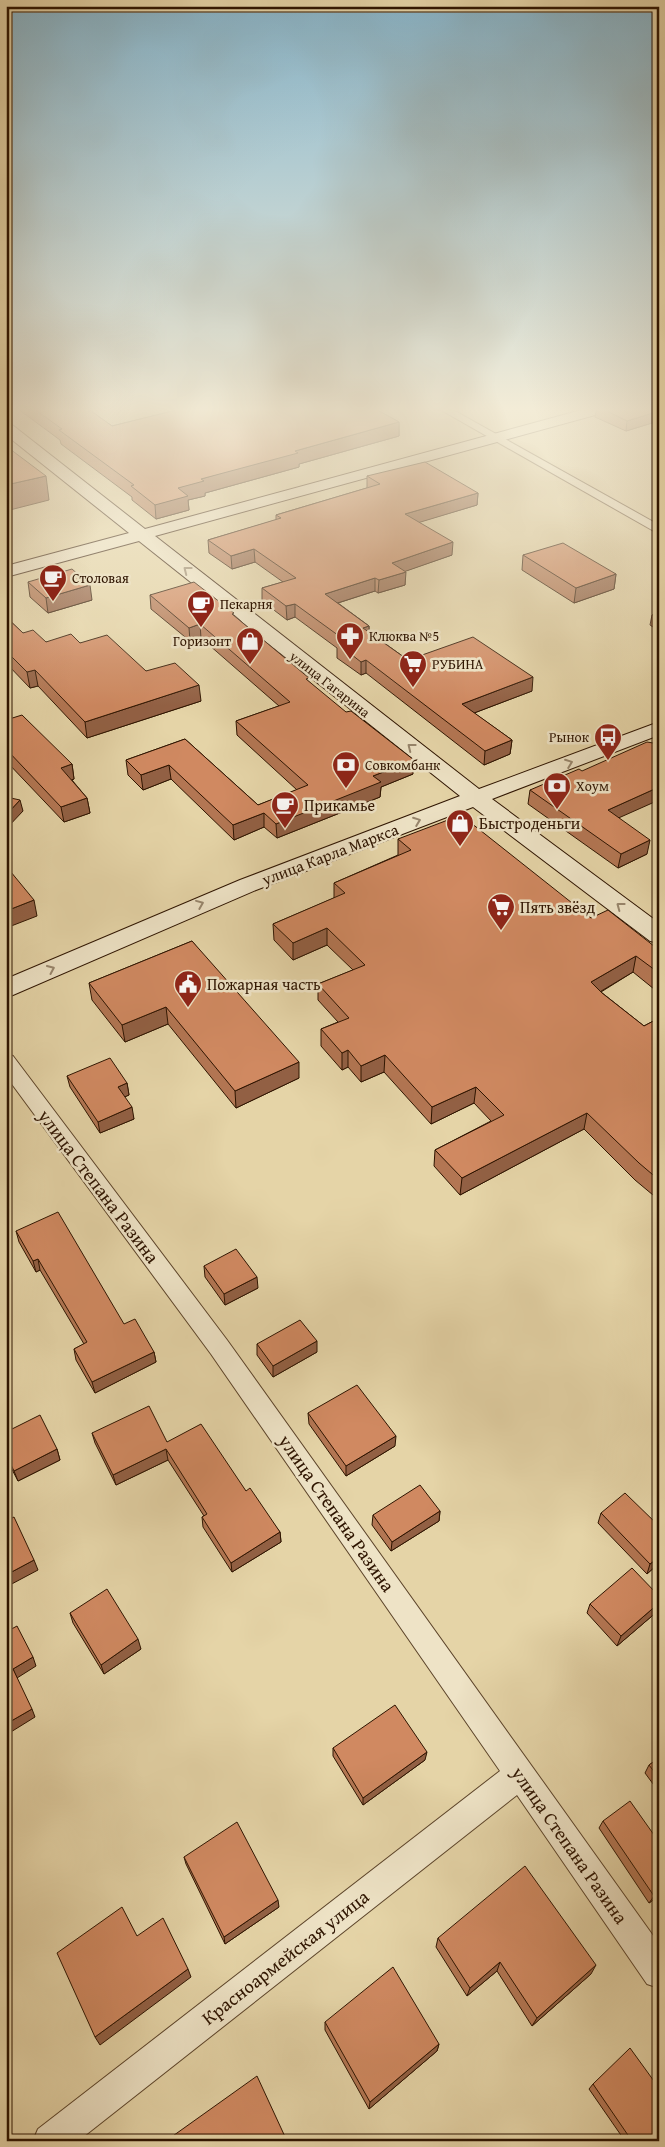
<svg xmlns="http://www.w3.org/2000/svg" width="665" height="2147" font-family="'Gentium Book Plus',serif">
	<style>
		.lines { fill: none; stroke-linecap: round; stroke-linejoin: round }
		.street-casing { stroke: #5c442a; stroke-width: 2 }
		.secondary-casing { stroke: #2e1400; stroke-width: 2 }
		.street { fill: #eee3c6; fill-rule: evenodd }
		.secondary { fill: #eee3c6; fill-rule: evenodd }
		.wall { fill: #b37653; stroke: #2e1400 }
		.shaded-wall { fill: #926044; stroke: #2e1400 }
		.building { fill: #d08961; stroke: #2e1400 }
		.oneway { stroke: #98866d }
		.labels { text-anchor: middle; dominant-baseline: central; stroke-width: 5; stroke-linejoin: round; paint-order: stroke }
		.far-poi-label { font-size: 14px; fill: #2e1400; stroke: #eee3c6; text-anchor: start }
		.far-street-label { font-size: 14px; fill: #2e1400; stroke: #eee3c6 }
		.poi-label { font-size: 16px; fill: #2e1400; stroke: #eee3c6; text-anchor: start }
		.street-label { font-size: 16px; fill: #2e1400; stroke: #eee3c6 }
		.near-street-label { font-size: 19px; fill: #2e1400; stroke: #eee3c6 }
	</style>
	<rect width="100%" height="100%" fill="#e5d4a7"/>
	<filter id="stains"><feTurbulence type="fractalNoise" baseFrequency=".004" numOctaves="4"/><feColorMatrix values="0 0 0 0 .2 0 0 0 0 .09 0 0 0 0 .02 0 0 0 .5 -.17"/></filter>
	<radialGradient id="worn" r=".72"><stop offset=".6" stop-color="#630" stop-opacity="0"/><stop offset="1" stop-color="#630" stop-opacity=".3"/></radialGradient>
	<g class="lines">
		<!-- street casing -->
		<g class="street-casing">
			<g id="street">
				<polygon points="434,406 446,406 659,525 659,534"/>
				<polygon points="6,1054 13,1056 227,1340 659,1944 659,1988 647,1984 517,1795 78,2141 33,2141 38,2129 500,1771 211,1354 6,1076"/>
			</g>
		</g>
		<!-- secondary casing -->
		<g class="secondary-casing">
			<polygon id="secondary" points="596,406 619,406 617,409 155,536 479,789 659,722 659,735 492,799 659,923 659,943 650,941 473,807 256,890 6,998 6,979 240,880 460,796 139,541 6,577 6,566 129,533 6,435 6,423 11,424 145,529"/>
		</g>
		<!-- street -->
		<use href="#street" class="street"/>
		<!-- secondary -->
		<use href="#secondary" class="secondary"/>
	</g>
	<!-- wall -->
	<g class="wall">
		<polygon points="14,406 84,406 112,426 193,406 376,406 372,407 399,422 399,436 299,464 299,467 205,493 205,496 188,500 189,510 156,519 132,500 132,497 61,444 60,440"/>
		<polygon points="597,406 659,406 659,426 652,423 626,431 595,417"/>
		<polygon points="367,476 478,493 477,505 419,522 452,555 405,571 405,585 378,593 375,591 338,603 369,626 369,632 408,660 532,691 474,713 512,740 510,754 484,765 366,673 361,675 337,658 337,648 295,617 287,620 262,601 262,588 283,582 255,562 232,569 209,553 208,540 276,520 276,515 367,488"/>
		<polygon points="523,555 616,574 614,589 574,603 522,570"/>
		<polygon points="28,582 92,600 48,613 30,597"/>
		<polygon points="150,595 234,615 413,774 381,787 380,797 277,838 264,827 234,840 171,779 143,790 128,775 126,760 185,739 258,805 297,790 237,735 236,721 279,706 201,638 190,641 151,609"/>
		<polygon points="659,612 659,631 650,625 652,615"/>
		<polygon points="6,617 23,633 46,642 80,643 146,671 201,701 87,738 38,686 30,688 6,663"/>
		<polygon points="6,720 72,764 74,779 72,780 87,798 90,813 64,822 6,761"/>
		<polygon points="530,790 619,818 647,854 618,868 528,804"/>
		<polygon points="398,839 591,918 659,950 659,989 654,989 633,972 601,992 644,1026 659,1018 659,1200 635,1180 584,1129 460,1195 434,1166 435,1150 491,1121 474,1103 431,1124 384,1072 361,1082 348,1067 342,1070 321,1046 321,1029 338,1022 318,1000 318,984 353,970 327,945 293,960 274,940 273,924 334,898 334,883 398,855"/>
		<polygon points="192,941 299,1078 236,1108 168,1024 125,1042 92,1000 89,983"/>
		<polygon points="67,1076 127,1083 129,1095 124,1097 134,1119 100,1133 70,1087"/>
		<polygon points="16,1231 154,1352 156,1362 95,1393 76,1360 74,1349 84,1344 40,1270 36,1272 19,1242"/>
		<polygon points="204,1266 258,1288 225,1305 205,1277"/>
		<polygon points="257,1344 317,1352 273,1377 257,1355"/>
		<polygon points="308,1413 395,1446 346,1476 309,1424"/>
		<polygon points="6,1432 57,1449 60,1460 18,1481 6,1458"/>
		<polygon points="92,1433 167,1442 246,1491 280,1532 281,1542 232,1572 203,1527 202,1517 204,1516 168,1460 116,1485 95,1443"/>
		<polygon points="440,1511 439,1521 391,1551 372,1525 373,1515"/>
		<polygon points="601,1513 659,1526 659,1563 647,1574 598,1523"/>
		<polygon points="590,1604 659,1610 617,1646 587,1613"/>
		<polygon points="70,1613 141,1649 104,1674 73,1623"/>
		<polygon points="333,1748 425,1760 363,1805 333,1756"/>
		<polygon points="659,1758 659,1792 645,1773 649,1765"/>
		<polygon points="603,1821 659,1842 659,1896 649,1903 599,1828"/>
		<polygon points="184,1857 279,1907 225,1944 186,1864"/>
		<polygon points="438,1938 591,1974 532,2026 497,1971 467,1996 436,1947"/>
		<polygon points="325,2022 439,2044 437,2051 369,2109 325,2030"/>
		<polygon points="593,2084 655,2141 625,2141 589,2089"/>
	</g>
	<!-- shaded-wall -->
	<g class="shaded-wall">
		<polygon points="653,413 652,423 626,431 627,421"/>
		<polygon points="399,422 399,436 299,464 299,467 205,493 205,496 188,500 189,510 156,519 155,505 178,488 201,479 295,451"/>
		<polygon points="46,476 49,500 6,511 6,485"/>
		<polygon points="478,493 477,505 404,527 405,514"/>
		<polygon points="453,542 452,555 392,576 392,563"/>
		<polygon points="254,549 255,562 232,569 231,556"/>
		<polygon points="406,572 405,585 378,593 379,580"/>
		<polygon points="616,574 614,589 574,603 576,588"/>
		<polygon points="375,578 375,591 325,607 325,594"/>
		<polygon points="90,585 92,600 48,613 46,598"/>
		<polygon points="295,604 295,617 287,620 286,606"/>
		<polygon points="200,624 201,638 190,641 189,628"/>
		<polygon points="369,626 369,639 363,628"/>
		<polygon points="366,660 366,673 361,675 361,662"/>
		<polygon points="35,670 38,686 30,688 27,672"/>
		<polygon points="533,677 532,691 461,718 462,704"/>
		<polygon points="199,685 201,701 87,738 85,722"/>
		<polygon points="512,740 510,754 484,765 485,751"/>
		<polygon points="414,760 413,774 381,787 380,797 277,838 276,824 373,776"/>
		<polygon points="72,764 74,779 63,783 61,768"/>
		<polygon points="169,765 171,779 143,790 141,775"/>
		<polygon points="659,787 659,800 605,824 608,810"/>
		<polygon points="87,798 90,813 64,822 61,807"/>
		<polygon points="20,800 23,811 6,829 6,815"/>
		<polygon points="264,813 264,827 234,840 233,825"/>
		<polygon points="650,840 647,854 618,868 621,854"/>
		<polygon points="34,900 37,916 6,928 6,911"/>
		<polygon points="327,928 327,945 293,960 293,943"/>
		<polygon points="636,956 633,972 588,999 591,982"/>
		<polygon points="166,1007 168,1024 125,1042 122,1025"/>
		<polygon points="348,1050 348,1067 342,1070 342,1053"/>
		<polygon points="385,1055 384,1072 361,1082 361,1066"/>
		<polygon points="299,1062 299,1078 236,1108 235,1091"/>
		<polygon points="127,1083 129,1095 120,1099 118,1087"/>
		<polygon points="476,1087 474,1103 431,1124 432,1107"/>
		<polygon points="132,1107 134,1119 100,1133 98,1122"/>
		<polygon points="587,1113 584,1129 460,1195 462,1178"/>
		<polygon points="38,1259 40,1270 36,1272 33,1261"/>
		<polygon points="257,1277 258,1288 225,1305 224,1294"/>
		<polygon points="317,1341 317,1352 273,1377 273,1366"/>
		<polygon points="154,1352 156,1362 95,1393 92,1382"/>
		<polygon points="396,1436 395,1446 346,1476 346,1466"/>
		<polygon points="57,1449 60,1460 18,1481 14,1471"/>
		<polygon points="166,1449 168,1460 116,1485 113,1475"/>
		<polygon points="440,1511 439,1521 391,1551 392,1542"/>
		<polygon points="280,1532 281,1542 232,1572 231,1563"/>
		<polygon points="659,1557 659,1563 647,1574 650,1564"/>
		<polygon points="34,1560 38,1570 6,1587 6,1575"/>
		<polygon points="659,1603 659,1610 617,1646 621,1636"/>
		<polygon points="138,1639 141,1649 104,1674 101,1665"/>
		<polygon points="33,1657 36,1666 17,1678 13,1669"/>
		<polygon points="32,1709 35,1717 6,1735 6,1724"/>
		<polygon points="427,1752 425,1760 363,1805 363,1798"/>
		<polygon points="659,1893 659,1896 649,1903 654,1896"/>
		<polygon points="278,1900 279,1907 225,1944 224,1937"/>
		<polygon points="500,1962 497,1971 467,1996 470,1988"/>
		<polygon points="596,1965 591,1974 532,2026 537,2018"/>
		<polygon points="188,1969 191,1977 100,2045 95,2037"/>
		<polygon points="439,2044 437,2051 369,2109 370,2102"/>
	</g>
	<!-- building -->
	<g class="building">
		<polygon points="30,406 84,406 112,426 193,406 370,406 399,422 295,451 298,453 201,479 204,481 178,488 188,496 155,505 131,486 134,485 59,430 62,429"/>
		<polygon points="597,406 659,406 659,415 653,413 627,421"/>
		<polygon points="6,446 46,476 6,485"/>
		<polygon points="425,462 478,493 405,514 453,542 392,563 406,572 379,580 375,578 325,594 369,626 363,628 408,660 473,637 533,677 462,704 512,740 485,751 366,660 361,662 338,644 346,641 295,604 286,606 262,588 296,578 254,549 231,556 208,540 281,518 276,515 380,484 367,476"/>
		<polygon points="563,543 616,574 576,588 523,555"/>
		<polygon points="72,569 90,585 46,598 28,582"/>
		<polygon points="194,582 234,613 232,614 309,678 306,679 346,712 351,711 414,760 373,776 381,782 276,824 264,813 233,825 169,765 141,775 126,760 185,739 258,805 308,785 236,721 290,702 200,624 189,628 150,595"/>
		<polygon points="659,612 659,619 652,615"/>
		<polygon points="6,617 23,633 33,630 46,642 71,634 80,643 107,635 146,671 175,663 199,685 85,722 35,670 27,672 6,651"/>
		<polygon points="22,715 72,764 61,768 87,798 61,807 6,749 6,720"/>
		<polygon points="659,741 659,787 608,810 650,840 621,854 530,790 579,769 582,771 647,742 653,743"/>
		<polygon points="6,797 20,800 6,815"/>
		<polygon points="461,815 591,918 608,910 659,950 659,973 636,956 591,982 602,993 644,1026 659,1018 659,1180 639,1163 587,1113 462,1178 435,1150 504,1115 476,1087 432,1107 385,1055 361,1066 348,1050 342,1053 321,1029 349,1018 318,984 365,965 327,928 293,943 273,924 345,893 334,883 411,850 398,839"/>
		<polygon points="6,866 34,900 6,911"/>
		<polygon points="192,941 299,1062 235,1091 166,1007 122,1025 89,983"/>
		<polygon points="110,1058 127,1083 118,1087 132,1107 98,1122 67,1076"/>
		<polygon points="58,1212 124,1324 135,1319 154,1352 92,1382 74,1349 87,1342 38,1259 33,1261 16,1231"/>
		<polygon points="236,1249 257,1277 224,1294 204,1266"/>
		<polygon points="300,1320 317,1341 273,1366 257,1344"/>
		<polygon points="357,1385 396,1436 346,1466 308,1413"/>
		<polygon points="149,1406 167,1442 201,1424 246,1491 250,1488 280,1532 231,1563 202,1517 207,1514 166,1449 113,1475 92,1433"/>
		<polygon points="40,1415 57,1449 14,1471 6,1455 6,1432"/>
		<polygon points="420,1485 440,1511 392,1542 373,1515"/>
		<polygon points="625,1493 659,1526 659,1557 650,1564 601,1513"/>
		<polygon points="14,1517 34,1560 6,1575 6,1521"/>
		<polygon points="632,1568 659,1596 659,1603 621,1636 590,1604"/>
		<polygon points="107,1589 138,1639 101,1665 70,1613"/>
		<polygon points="17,1626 33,1657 13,1669 32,1709 6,1724 6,1632"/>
		<polygon points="395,1705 427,1752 363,1798 333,1748"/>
		<polygon points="659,1758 659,1778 649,1765"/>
		<polygon points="630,1801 659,1842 659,1893 654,1896 603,1821"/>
		<polygon points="237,1822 278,1900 224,1937 184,1857"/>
		<polygon points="525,1866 596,1965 537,2018 500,1962 470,1988 438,1938"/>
		<polygon points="122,1907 137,1936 163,1918 188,1969 95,2037 57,1953"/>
		<polygon points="393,1967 439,2044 370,2102 325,2022"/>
		<polygon points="630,2048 659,2088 659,2137 655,2141 632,2141 593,2084"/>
		<polygon points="257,2076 287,2141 171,2141 170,2138"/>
	</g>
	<!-- one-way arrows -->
	<defs><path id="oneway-chevron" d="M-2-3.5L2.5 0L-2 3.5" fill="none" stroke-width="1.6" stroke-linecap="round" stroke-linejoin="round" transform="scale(1.25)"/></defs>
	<g class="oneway">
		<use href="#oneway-chevron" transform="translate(187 570) rotate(-142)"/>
		<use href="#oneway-chevron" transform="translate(411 747) rotate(-142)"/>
		<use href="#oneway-chevron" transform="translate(569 763) rotate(-21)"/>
		<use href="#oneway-chevron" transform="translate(417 821) rotate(-21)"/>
		<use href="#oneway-chevron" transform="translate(200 904) rotate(-22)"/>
		<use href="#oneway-chevron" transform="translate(620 906) rotate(-143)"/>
		<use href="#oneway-chevron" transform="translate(51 969) rotate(-24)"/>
	</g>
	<!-- sky -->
	<linearGradient id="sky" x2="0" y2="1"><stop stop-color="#87b6cd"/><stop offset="0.58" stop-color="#f3ecd7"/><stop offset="1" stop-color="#f3ecd7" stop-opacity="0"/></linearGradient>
	<rect width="665" height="706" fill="url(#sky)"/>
	<!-- icons -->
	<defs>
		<g id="cafe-pin" transform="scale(1.4375)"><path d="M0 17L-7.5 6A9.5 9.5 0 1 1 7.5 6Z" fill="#8f2418" stroke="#eee3c6"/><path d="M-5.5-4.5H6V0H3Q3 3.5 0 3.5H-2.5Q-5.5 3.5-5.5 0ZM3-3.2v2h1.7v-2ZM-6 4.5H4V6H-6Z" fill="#fff"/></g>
		<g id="pharmacy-pin" transform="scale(1.4375)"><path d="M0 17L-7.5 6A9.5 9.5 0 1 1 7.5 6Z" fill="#8f2418" stroke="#eee3c6"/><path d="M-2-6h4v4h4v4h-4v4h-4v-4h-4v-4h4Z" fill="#fff"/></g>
		<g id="shop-pin" transform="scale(1.4375)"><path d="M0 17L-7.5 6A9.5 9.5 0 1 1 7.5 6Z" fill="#8f2418" stroke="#eee3c6"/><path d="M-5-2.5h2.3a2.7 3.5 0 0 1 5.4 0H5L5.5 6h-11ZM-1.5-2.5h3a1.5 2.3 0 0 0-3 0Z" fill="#fff"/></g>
		<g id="supermarket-pin" transform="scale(1.4375)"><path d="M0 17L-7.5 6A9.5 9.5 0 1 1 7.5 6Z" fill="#8f2418" stroke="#eee3c6"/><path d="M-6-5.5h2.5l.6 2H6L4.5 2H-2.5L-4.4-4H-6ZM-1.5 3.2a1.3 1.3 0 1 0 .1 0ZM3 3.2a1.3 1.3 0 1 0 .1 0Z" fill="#fff"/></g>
		<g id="bus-pin" transform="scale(1.4375)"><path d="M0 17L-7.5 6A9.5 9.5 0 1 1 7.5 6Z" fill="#8f2418" stroke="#eee3c6"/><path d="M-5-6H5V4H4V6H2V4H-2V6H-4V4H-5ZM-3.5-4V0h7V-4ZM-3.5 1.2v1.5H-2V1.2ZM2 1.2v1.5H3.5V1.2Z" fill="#fff"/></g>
		<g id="bank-pin" transform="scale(1.4375)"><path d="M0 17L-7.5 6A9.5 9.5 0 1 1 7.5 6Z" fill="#8f2418" stroke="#eee3c6"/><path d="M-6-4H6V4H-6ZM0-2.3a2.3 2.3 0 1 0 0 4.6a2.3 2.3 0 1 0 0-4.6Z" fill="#fff"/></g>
		<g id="civic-pin" transform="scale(1.4375)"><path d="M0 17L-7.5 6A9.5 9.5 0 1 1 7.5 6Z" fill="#8f2418" stroke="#eee3c6"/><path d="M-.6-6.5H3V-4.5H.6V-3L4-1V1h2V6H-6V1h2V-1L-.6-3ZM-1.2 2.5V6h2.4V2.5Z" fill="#fff"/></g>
	</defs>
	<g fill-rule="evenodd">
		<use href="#cafe-pin" x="53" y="578"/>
		<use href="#cafe-pin" x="201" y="604"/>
		<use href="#pharmacy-pin" x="350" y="636"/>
		<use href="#shop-pin" x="250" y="641"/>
		<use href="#supermarket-pin" x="413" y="664"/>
		<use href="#bus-pin" x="608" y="737"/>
		<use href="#bank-pin" x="346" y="765"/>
		<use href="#bank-pin" x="557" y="786"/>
		<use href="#cafe-pin" x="285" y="805"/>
		<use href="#shop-pin" x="460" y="823"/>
		<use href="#supermarket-pin" x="501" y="907"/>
		<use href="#civic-pin" x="188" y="984"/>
	</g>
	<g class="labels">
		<!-- far-poi labels -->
		<g class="far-poi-label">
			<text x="72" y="578">Столовая</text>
			<text x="220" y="604">Пекарня</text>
			<text x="369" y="636">Клюква №5</text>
			<text x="231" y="641" text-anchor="end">Горизонт</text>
			<text x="432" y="664">РУБИНА</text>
			<text x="589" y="737" text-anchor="end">Рынок</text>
			<text x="365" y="765">Совкомбанк</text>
			<text x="576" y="786">Хоум</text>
		</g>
		<!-- far-street labels -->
		<g class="far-street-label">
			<text transform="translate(330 684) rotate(38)">улица Гагарина</text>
		</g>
		<!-- poi labels -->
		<g class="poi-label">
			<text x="304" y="805">Прикамье</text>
			<text x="479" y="823">Быстроденьги</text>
			<text x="520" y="907">Пять звёзд</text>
			<text x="207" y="984">Пожарная часть</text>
		</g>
		<!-- street labels -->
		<g class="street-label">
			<text transform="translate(330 854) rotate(-21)">улица Карла Маркса</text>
		</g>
		<!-- near-street labels -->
		<g class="near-street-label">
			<text transform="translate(99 1186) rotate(53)">улица Степана Разина</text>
			<text transform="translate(337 1513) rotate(55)">улица Степана Разина</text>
			<text transform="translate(570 1845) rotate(55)">улица Степана Разина</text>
			<text transform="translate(285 1957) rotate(-38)">Красноармейская улица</text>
		</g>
	</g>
	<!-- margin -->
	<rect width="665" height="2147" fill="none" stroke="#e5d4a7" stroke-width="25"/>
	<rect x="8" y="8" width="650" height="2132" fill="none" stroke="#2e1400" stroke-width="2.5"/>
	<rect x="12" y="12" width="640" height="2122" fill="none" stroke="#2e1400"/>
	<rect width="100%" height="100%" filter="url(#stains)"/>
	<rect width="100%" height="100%" fill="url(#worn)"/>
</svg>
